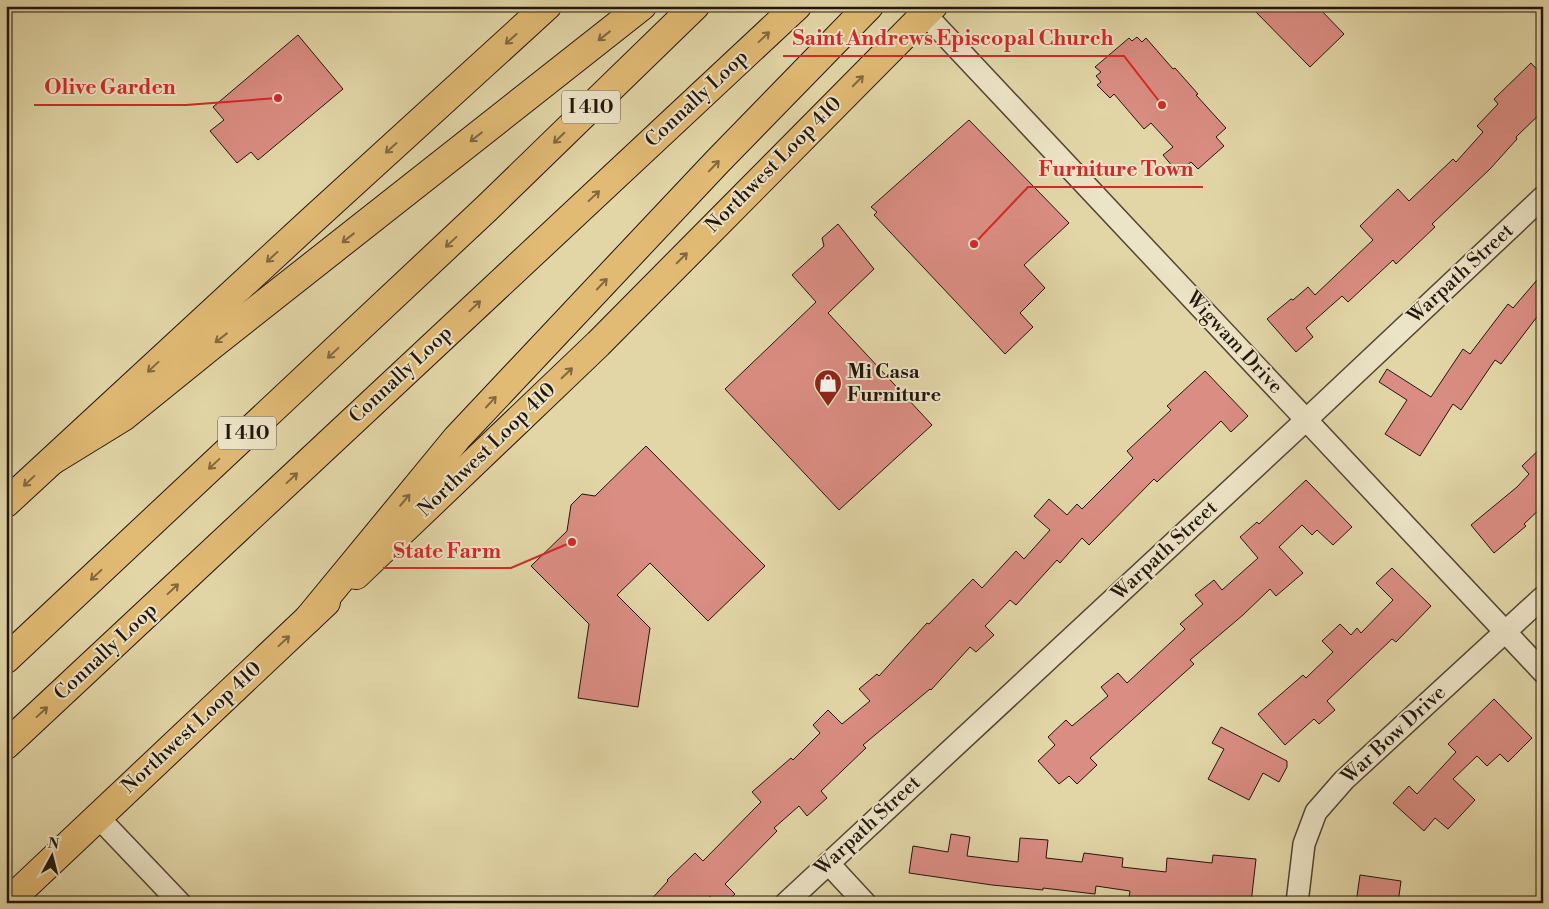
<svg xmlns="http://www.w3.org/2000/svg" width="1549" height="909" font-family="'Libre Bodoni',serif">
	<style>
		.building { fill: #da8d82; stroke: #22150b }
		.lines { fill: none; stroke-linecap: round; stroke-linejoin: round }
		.minor-casing { stroke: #524532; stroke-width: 24 }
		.major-casing { stroke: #22150b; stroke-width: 30 }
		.highway-casing { stroke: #22150b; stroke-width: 30 }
		.minor { stroke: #ece4c6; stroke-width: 21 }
		.major { stroke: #e1bb74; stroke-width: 28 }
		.highway { stroke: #e1bb74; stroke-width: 28 }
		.oneway { stroke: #826840 }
		.labels { text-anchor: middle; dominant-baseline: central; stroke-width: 4; stroke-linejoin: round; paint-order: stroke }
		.shield { fill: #ece4c6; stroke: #5f5343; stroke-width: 1 }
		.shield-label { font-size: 19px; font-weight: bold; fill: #22150b }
		.street-label { font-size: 20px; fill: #22150b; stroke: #ece4c6 }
		.poi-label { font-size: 20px; font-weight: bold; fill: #22150b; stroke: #ece4c6; text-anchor: start }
		.leader { fill: none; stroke: #d62828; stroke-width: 2 }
		.callout-dot { fill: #d62828; stroke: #ece4c6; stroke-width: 2 }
		.callout-label { font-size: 21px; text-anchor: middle; font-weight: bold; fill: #d62828; stroke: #ece4c6; stroke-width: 4; stroke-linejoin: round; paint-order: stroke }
	</style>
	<rect width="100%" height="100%" fill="#e2d6a7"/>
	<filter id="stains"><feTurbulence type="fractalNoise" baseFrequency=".004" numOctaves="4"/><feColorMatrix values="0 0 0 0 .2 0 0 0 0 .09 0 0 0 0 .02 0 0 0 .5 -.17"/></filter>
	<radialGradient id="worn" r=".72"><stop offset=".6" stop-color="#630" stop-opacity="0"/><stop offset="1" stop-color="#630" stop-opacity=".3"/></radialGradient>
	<!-- building -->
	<g class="building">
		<polygon points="1250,6 1317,6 1344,34 1310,67"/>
		<polygon points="298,35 343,89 258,160 251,152 237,163 210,131 224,120 213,107"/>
		<polygon points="1137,37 1142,42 1146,38 1173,69 1175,68 1198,94 1196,95 1226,128 1216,137 1224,146 1198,169 1191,162 1178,173 1163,155 1173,147 1151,123 1144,129 1114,94 1110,98 1097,85 1101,82 1096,76 1101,72 1095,67 1129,38 1132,41"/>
		<polygon points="1531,63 1543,76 1543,111 1516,137 1517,139 1490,169 1432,224 1435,227 1396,264 1393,260 1348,302 1342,296 1306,328 1313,337 1296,352 1267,319 1291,299 1293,300 1308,287 1315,295 1373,240 1360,226 1398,189 1409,201 1453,159 1456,162 1483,132 1477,126 1498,104 1494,99"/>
		<polygon points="969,120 1069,223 1024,265 1045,288 1020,313 1033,327 1005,354 874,215 877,212 871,207"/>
		<polygon points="838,224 874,269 828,313 932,425 839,510 725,389 816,302 792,275 824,246 822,238"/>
		<polygon points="1543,273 1543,309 1501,364 1495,360 1461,410 1453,404 1420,456 1385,434 1407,400 1379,382 1387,369 1431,397 1463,349 1470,354 1508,304 1513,308"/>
		<polygon points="1205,371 1248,416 1231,432 1221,421 1157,482 1154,479 1089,545 1082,538 1060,563 1057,560 1016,605 1010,600 985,626 994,635 976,652 970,647 931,690 930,689 863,745 866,748 821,791 827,798 807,816 799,806 774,828 777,831 725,884 735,894 726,903 716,903 710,896 703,903 648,903 668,881 667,880 695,853 703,861 761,802 752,792 791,758 793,760 820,733 813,725 828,710 842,724 870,701 859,689 877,674 879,676 927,623 929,624 973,579 982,588 1016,551 1024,559 1050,530 1034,516 1049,499 1067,515 1077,504 1082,509 1133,458 1127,451 1171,410 1167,406"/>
		<polygon points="646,446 765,566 708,621 650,563 617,595 650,628 638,707 578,698 589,624 531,566 567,531 571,505 582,494 595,496"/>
		<polygon points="1543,446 1543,506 1524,524 1526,526 1494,553 1471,525 1517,487 1529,474 1522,466"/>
		<polygon points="1306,480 1352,527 1333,545 1317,530 1312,535 1302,525 1279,547 1303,573 1276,596 1270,589 1243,615 1190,660 1194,664 1090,758 1097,765 1077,784 1069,776 1059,784 1038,761 1055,745 1048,737 1066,720 1072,726 1108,696 1101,687 1118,673 1127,683 1185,629 1180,624 1203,604 1195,595 1214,580 1222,590 1258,558 1240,537 1257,522 1259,524"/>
		<polygon points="1392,568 1431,606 1396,642 1392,639 1327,701 1335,710 1319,724 1314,719 1285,745 1258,714 1303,675 1306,678 1333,652 1322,641 1340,624 1351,635 1357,628 1361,633 1393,600 1376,583"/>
		<polygon points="1494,699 1532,738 1508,762 1500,754 1487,766 1477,756 1453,779 1475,800 1448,829 1435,818 1424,831 1393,803 1409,786 1417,794 1456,752 1448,744"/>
		<polygon points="1221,727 1287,761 1287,767 1279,782 1263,773 1249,800 1208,779 1224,749 1212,743"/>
		<polygon points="951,834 970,837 967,856 1018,862 1020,838 1048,840 1046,858 1082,862 1084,853 1123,858 1122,867 1166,872 1167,858 1212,863 1213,855 1256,859 1251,903 1173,903 1129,898 1130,891 1096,886 1095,894 1043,888 1043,890 992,885 909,873 913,846 948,852"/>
		<polygon points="1360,875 1401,881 1398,903 1356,903"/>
	</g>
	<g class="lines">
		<!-- minor casing -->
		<g class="minor-casing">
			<g id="minor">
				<polyline points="925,14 1543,672"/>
				<polyline points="98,817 180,903"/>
				<polyline points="828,863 865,903"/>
				<polyline points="786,903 1306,420 1543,197"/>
				<polyline points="1297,903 1304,844 1316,812 1344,780 1543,597"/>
			</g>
		</g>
		<!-- major casing -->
		<g class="major-casing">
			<g id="major">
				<polyline points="6,503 308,224 547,6"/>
				<polyline points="356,575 598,344 933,6"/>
				<polyline points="7,903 326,602"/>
			</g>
		</g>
		<!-- highway casing -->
		<g class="highway-casing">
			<g id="highway">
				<polyline points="53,460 123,417 212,345 642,6"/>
				<polyline points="308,619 457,438 717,162 869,6"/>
				<polyline points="6,659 487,208 695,6"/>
				<polyline points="6,745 797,6"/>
			</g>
		</g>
		<!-- minor -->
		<use href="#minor" class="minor"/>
		<!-- major -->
		<use href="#major" class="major"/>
		<!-- highway -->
		<use href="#highway" class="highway"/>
	</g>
	<!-- one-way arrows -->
	<defs><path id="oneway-shaft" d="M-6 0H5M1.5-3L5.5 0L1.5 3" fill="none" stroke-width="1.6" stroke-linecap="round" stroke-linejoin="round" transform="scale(1.25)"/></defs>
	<g class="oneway">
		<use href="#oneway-shaft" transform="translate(604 36) rotate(142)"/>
		<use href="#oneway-shaft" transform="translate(764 37) rotate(-43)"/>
		<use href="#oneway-shaft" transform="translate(511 39) rotate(138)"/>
		<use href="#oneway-shaft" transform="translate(858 81) rotate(-45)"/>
		<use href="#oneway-shaft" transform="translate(476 137) rotate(142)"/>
		<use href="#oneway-shaft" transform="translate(559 138) rotate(136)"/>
		<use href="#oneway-shaft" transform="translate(391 148) rotate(138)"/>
		<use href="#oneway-shaft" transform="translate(714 166) rotate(-46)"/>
		<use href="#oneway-shaft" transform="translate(594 196) rotate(-43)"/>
		<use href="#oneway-shaft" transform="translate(348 238) rotate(142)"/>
		<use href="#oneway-shaft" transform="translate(451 242) rotate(137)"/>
		<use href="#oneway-shaft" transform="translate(272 257) rotate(137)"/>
		<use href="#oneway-shaft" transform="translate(682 258) rotate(-45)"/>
		<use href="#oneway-shaft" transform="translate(602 284) rotate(-47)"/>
		<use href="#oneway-shaft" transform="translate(475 306) rotate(-43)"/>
		<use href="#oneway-shaft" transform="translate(221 338) rotate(142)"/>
		<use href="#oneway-shaft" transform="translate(333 353) rotate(137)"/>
		<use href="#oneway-shaft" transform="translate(153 367) rotate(137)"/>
		<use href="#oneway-shaft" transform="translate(567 373) rotate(-44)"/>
		<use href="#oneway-shaft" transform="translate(491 402) rotate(-47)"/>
		<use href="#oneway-shaft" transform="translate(214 464) rotate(137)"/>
		<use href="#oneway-shaft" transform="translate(292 478) rotate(-43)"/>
		<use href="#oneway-shaft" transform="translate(29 481) rotate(137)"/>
		<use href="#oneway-shaft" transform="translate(405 500) rotate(-50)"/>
		<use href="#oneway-shaft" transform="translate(96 575) rotate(137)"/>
		<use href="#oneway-shaft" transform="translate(173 589) rotate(-43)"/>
		<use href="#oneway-shaft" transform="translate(284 641) rotate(-43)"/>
		<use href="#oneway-shaft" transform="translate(42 712) rotate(-43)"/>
	</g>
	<!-- icons -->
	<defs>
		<g id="shop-pin" transform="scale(1.4375)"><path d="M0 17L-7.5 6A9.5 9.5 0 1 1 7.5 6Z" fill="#8f2418" stroke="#ece4c6"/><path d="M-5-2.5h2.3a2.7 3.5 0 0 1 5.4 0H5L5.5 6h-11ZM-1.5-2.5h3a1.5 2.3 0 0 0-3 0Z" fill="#fff"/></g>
	</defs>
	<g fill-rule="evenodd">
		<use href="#shop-pin" x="828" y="383"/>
	</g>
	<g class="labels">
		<!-- shield labels -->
		<g class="shield">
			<rect x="562" y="90.5" width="58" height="33" rx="4"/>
			<rect x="218" y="416.5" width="58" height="33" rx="4"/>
		</g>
		<g class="shield-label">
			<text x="591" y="107">I 410</text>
			<text x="247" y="433">I 410</text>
		</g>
		<!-- street labels -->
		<g class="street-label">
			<text transform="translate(697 99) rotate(-43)">Connally Loop</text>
			<text transform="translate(774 165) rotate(-45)">Northwest Loop 410</text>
			<text transform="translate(1461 274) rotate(-43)">Warpath Street</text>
			<text transform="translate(1234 343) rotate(47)">Wigwam Drive</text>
			<text transform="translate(401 375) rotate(-43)">Connally Loop</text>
			<text transform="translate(487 450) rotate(-44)">Northwest Loop 410</text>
			<text transform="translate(1165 551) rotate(-43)">Warpath Street</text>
			<text transform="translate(106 652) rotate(-43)">Connally Loop</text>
			<text transform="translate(192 728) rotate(-43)">Northwest Loop 410</text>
			<text transform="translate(1394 735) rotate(-43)">War Bow Drive</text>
			<text transform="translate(868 826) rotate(-43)">Warpath Street</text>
		</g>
		<!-- poi labels -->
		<g class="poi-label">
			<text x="847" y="372">Mi Casa<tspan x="847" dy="23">Furniture</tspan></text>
		</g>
	</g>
	<!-- callouts -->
	<path class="leader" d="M1162 105L1124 56H783M278 98L186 105H34M974 244L1028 187H1203M572 542L511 568H383"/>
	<g class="callout-dot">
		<circle cx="1162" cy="105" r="5"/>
		<circle cx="278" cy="98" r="5"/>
		<circle cx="974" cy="244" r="5"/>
		<circle cx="572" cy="542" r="5"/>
	</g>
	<g class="callout-label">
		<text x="953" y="45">Saint Andrews Episcopal Church</text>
		<text x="110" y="94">Olive Garden</text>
		<text x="1116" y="176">Furniture Town</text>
		<text x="447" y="558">State Farm</text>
	</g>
	<!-- margin -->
	<rect width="1549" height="909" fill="none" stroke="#e2d6a7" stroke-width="25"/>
	<rect x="8" y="8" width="1534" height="894" fill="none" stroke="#22150b" stroke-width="2.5"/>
	<rect x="12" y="12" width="1524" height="884" fill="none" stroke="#22150b"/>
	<!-- north arrow -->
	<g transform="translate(52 856) rotate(7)" stroke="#ece4c6" stroke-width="4" paint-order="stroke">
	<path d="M0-4L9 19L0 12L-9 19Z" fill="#22150b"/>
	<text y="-8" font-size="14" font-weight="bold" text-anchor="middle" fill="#22150b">N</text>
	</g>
	<rect width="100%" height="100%" filter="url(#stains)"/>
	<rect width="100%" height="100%" fill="url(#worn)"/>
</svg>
